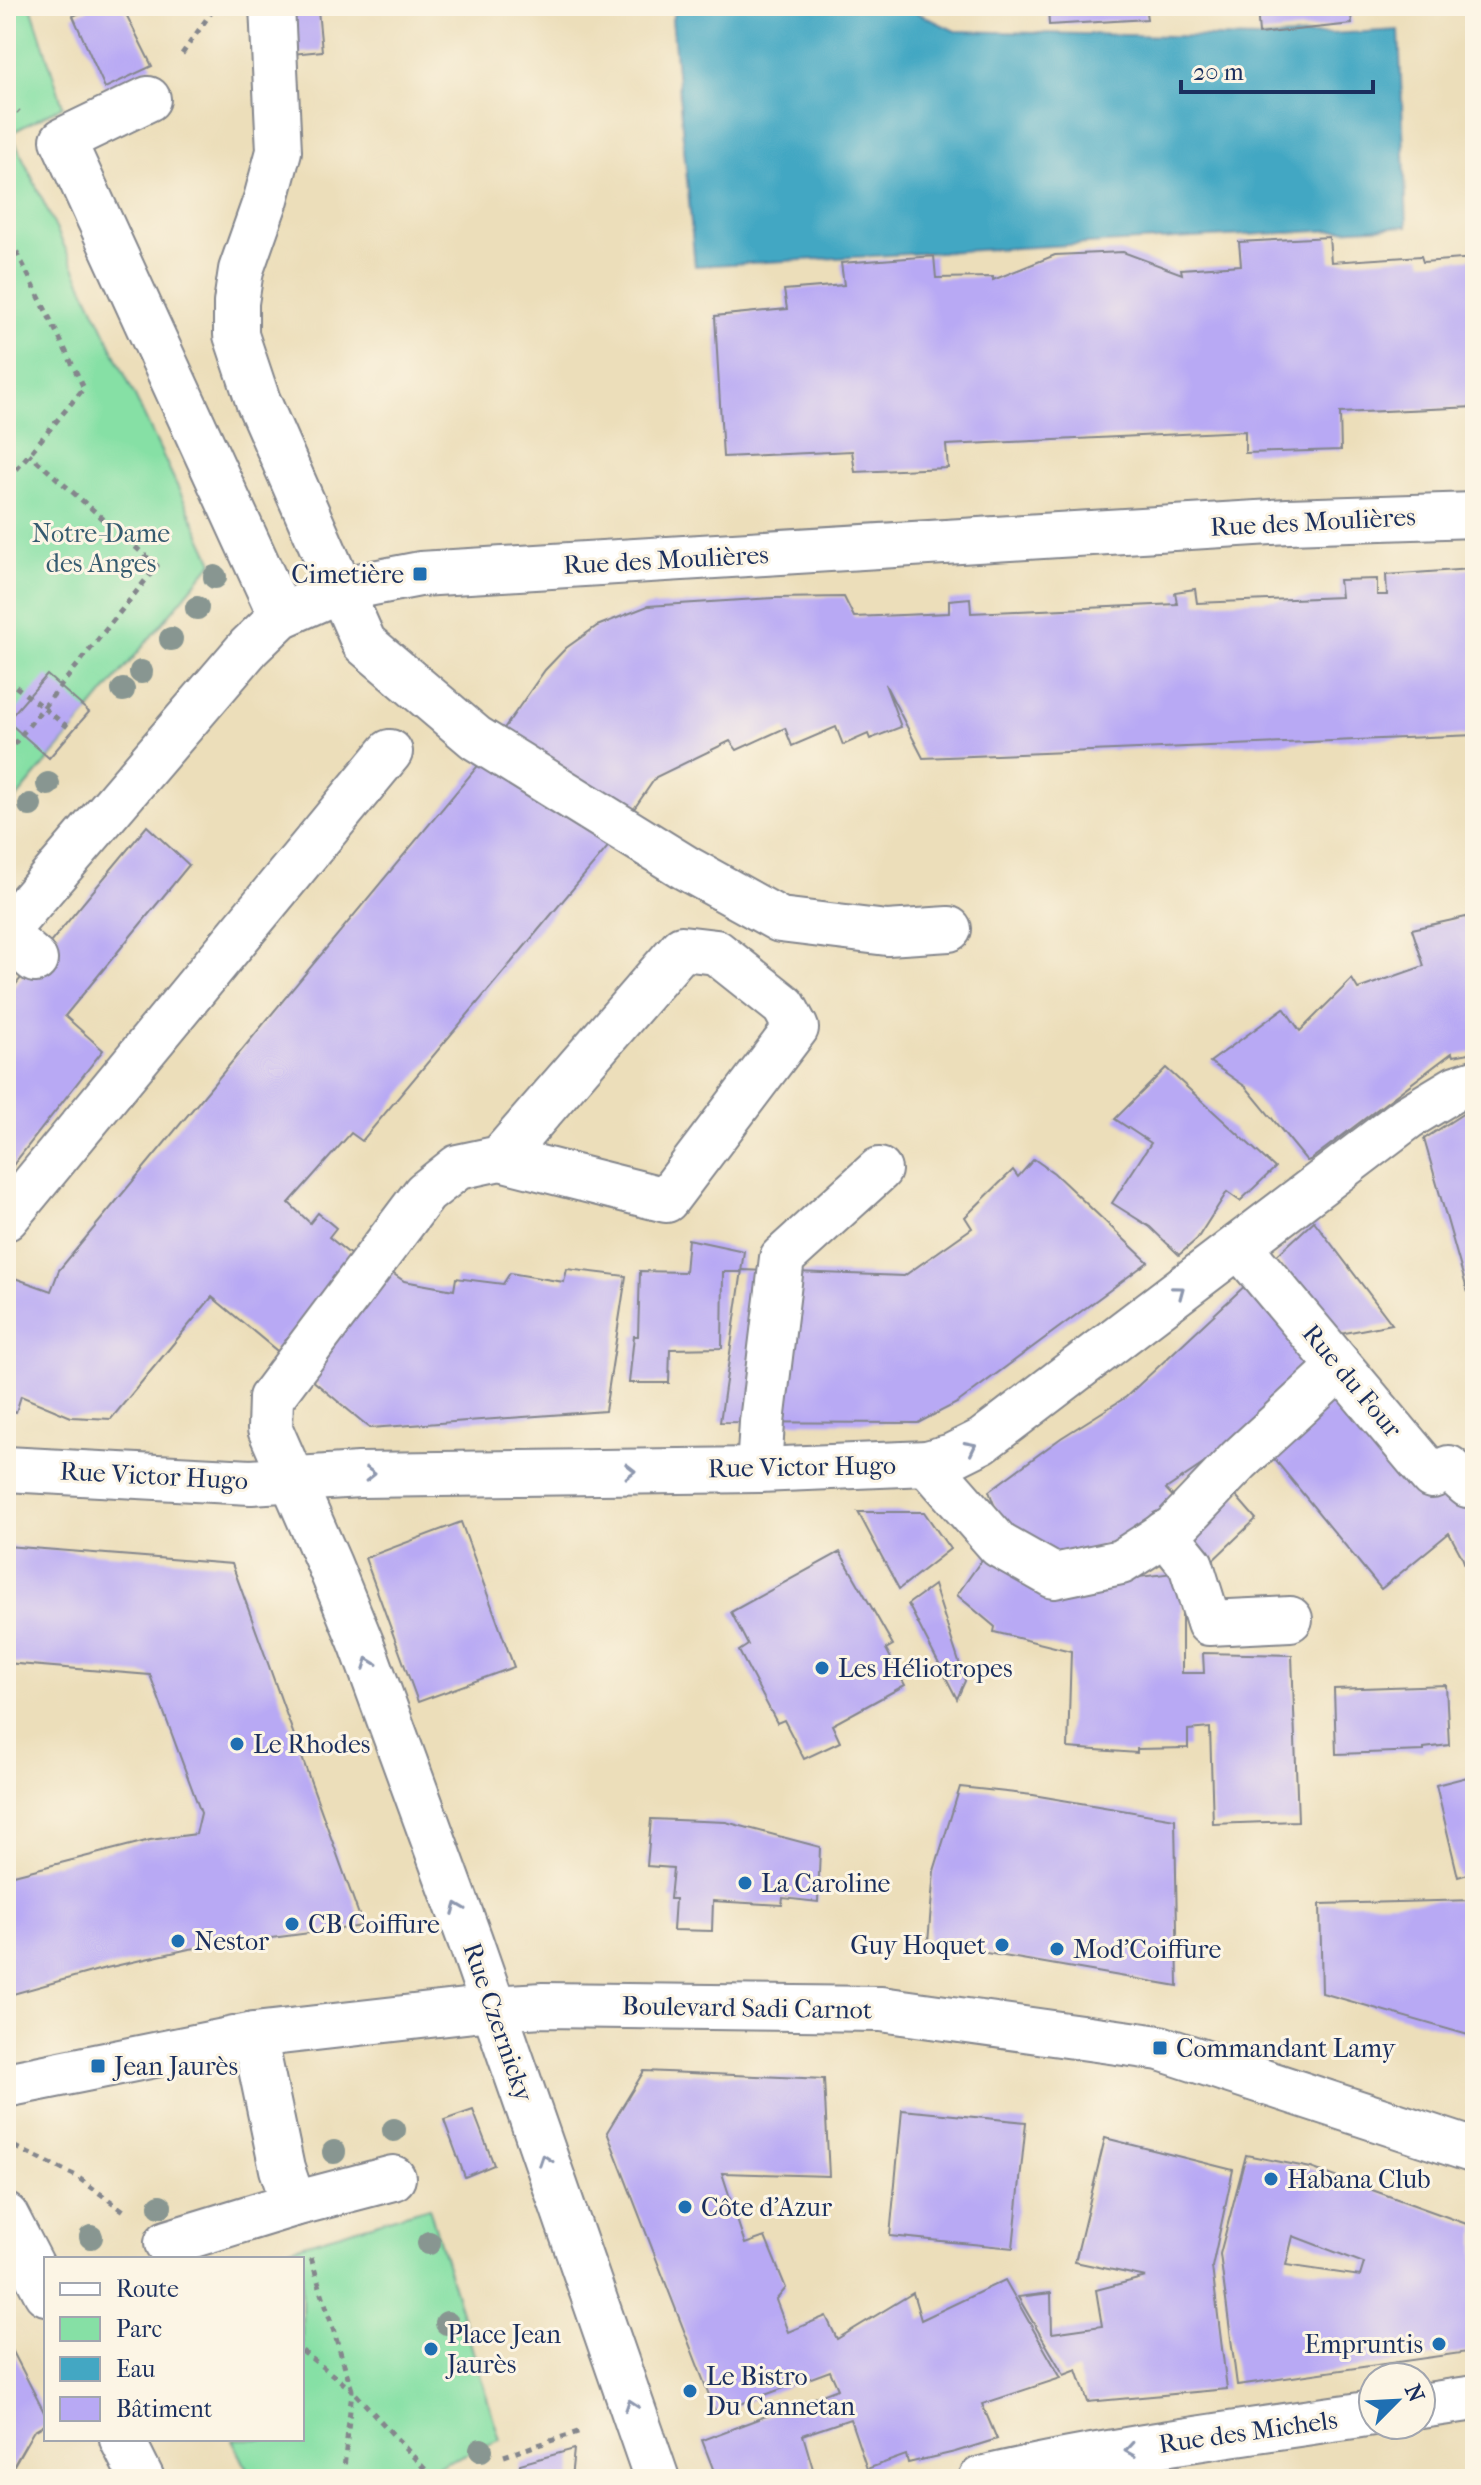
<svg xmlns="http://www.w3.org/2000/svg" width="1481" height="2485" font-family="'IM FELL French Canon',serif">
	<style>
		.green { fill: #86e0a5; stroke: #508882; stroke-width: 2 }
		.water { fill: #43a7c3; stroke: #2f6b90; stroke-width: 2 }
		.building { fill: #b8a9f4; fill-rule: evenodd }
		.lines { fill: none; stroke-linecap: round; stroke-linejoin: round }
		.minor-casing { stroke: #84868c; stroke-width: 48 }
		.major-casing { stroke: #84868c; stroke-width: 48 }
		.path { stroke: #84868c; stroke-width: 5; stroke-dasharray: 6 6; stroke-linecap: butt }
		.minor { stroke: #fff; stroke-width: 44 }
		.major { stroke: #fff; stroke-width: 44 }
		.tree { fill: #889691 }
		.oneway { stroke: #8d97ae }
		.poi-dot { fill: #1f6fb2; stroke: #fcf5e5; stroke-width: 3 }
		.labels { text-anchor: middle; dominant-baseline: central; stroke-width: 6; stroke-linejoin: round; paint-order: stroke }
		.street-label { font-size: 26px; fill: #1b2f5e; stroke: #fcf5e5 }
		.park-label { font-size: 26px; fill: #365b70; stroke: #fcf5e5 }
		.poi-label { font-size: 26px; fill: #1b2f5e; stroke: #fcf5e5; text-anchor: start }
	</style>
	<rect width="100%" height="100%" fill="#fcf5e5"/>
	<filter id="ink" filterUnits="userSpaceOnUse"><feTurbulence type="fractalNoise" baseFrequency=".0125" numOctaves="2"/><feDisplacementMap in="SourceGraphic" scale="16" xChannelSelector="R" yChannelSelector="G"/><feConvolveMatrix kernelMatrix="1 2 1 2 8 2 1 2 1" color-interpolation-filters="sRGB"/></filter>
	<filter id="wash" filterUnits="userSpaceOnUse"><feTurbulence type="fractalNoise" baseFrequency=".006" numOctaves="4" result="noise"/><feDisplacementMap in="SourceGraphic" scale="32" xChannelSelector="R" yChannelSelector="G"/><feGaussianBlur stdDeviation="1.8" result="paint"/><feColorMatrix in="noise" values="0 0 0 0 0 0 0 0 0 0 0 0 0 0 0 0 0 1.4 0 .05"/><feComposite in="paint" operator="in"/></filter>
	<g filter="url(#wash)">
		<rect width="100%" height="100%" fill="#ecdeba"/>
		<!-- green -->
		<g class="green">
			<polygon points="6,6 31,6 63,106 11,133 213,562 6,811"/>
			<polygon points="429,2207 500,2440 406,2479 252,2479 232,2439 302,2439 302,2259 253,2259"/>
		</g>
		<!-- water -->
		<polygon class="water" points="679,6 903,6 955,31 1260,38 1399,30 1407,226 695,266 672,19"/>
		<g id="blocks">
			<!-- building -->
			<g class="building">
				<polygon points="95,6 122,6 152,66 105,88 73,16"/>
				<polygon points="1048,6 1145,6 1147,19 1049,25"/>
				<polygon points="1257,6 1350,6 1352,24 1259,34"/>
				<polygon points="318,10 322,51 292,54 287,12"/>
				<polygon points="1329,237 1331,262 1421,256 1423,262 1475,258 1475,407 1340,413 1341,450 1245,453 1245,431 946,445 948,468 922,469 855,472 852,451 723,457 715,316 787,309 784,290 844,285 841,263 934,256 936,278 993,277 993,280 1055,255 1123,252 1182,274 1181,269 1241,265 1239,242"/>
				<polygon points="1471,569 1475,595 1475,735 923,758 885,684 901,727 870,739 868,734 843,745 836,727 792,746 785,728 737,750 730,741 656,777 607,848 362,1141 351,1133 289,1203 310,1223 318,1213 336,1228 329,1237 374,1274 382,1266 404,1281 454,1290 456,1278 503,1284 510,1273 564,1282 567,1269 626,1276 605,1411 370,1428 212,1297 111,1419 71,1417 21,1396 16,1412 6,1409 6,1275 51,1291 59,1270 477,767 545,670 566,648 597,626 648,606 774,598 844,597 854,617 949,613 949,600 970,598 971,613 1177,604 1175,592 1195,589 1197,603 1341,597 1339,580 1377,579 1377,595 1387,595 1386,575"/>
				<polygon points="47,675 89,712 49,758 7,721"/>
				<polygon points="147,826 189,865 65,1016 103,1050 6,1174 6,996"/>
				<polygon points="1475,915 1475,1052 1453,1056 1452,1053 1310,1160 1307,1161 1246,1087 1210,1062 1284,1008 1300,1031 1352,979 1358,989 1424,966 1412,929"/>
				<polygon points="1166,1068 1275,1168 1240,1201 1227,1192 1197,1239 1179,1255 1150,1227 1112,1203 1151,1143 1115,1119"/>
				<polygon points="1475,1106 1475,1314 1474,1314 1424,1139"/>
				<polygon points="1034,1159 1054,1173 1148,1262 957,1403 918,1423 720,1422 742,1270 904,1276 972,1228 965,1217 1013,1170 1018,1177"/>
				<polygon points="1314,1221 1392,1324 1340,1334 1275,1257"/>
				<polygon points="688,1239 744,1251 741,1272 723,1272 722,1348 670,1349 669,1383 629,1383 634,1336 638,1336 640,1271 685,1272"/>
				<polygon points="1250,1281 1322,1374 1218,1454 1166,1489 1176,1500 1141,1532 1052,1563 1005,1534 989,1491 1061,1438 1126,1397"/>
				<polygon points="1339,1384 1475,1513 1475,1592 1462,1557 1449,1533 1381,1589 1267,1450"/>
				<polygon points="1230,1489 1256,1519 1208,1565 1192,1529"/>
				<polygon points="858,1512 924,1512 950,1549 899,1589"/>
				<polygon points="461,1522 514,1667 418,1702 365,1558"/>
				<polygon points="6,1546 232,1564 363,1926 189,1949 102,1969 6,1996 6,1877 150,1840 196,1834 201,1813 150,1675 6,1663"/>
				<polygon points="988,1551 1079,1584 1182,1572 1182,1673 1204,1673 1203,1653 1292,1655 1298,1821 1213,1824 1210,1728 1188,1730 1188,1748 1137,1749 1137,1753 1068,1748 1071,1651 994,1632 995,1627 957,1595"/>
				<polygon points="840,1552 893,1645 886,1649 905,1685 832,1725 840,1742 804,1759 784,1720 777,1723 739,1651 748,1645 731,1612"/>
				<polygon points="934,1585 965,1681 957,1699 908,1604"/>
				<polygon points="1446,1685 1449,1745 1424,1748 1424,1751 1336,1754 1334,1689"/>
				<polygon points="1475,1775 1475,1872 1458,1877 1436,1785"/>
				<polygon points="960,1787 1033,1795 1175,1819 1178,1986 928,1943 934,1871"/>
				<polygon points="651,1819 726,1822 820,1847 818,1902 783,1898 782,1905 713,1901 712,1931 673,1930 675,1899 670,1899 673,1868 647,1866"/>
				<polygon points="1475,1900 1475,2037 1322,1993 1320,1904"/>
				<polygon points="644,2071 824,2079 829,2176 722,2173 745,2244 765,2237 786,2288 776,2300 788,2332 826,2316 837,2339 913,2293 921,2320 1005,2280 1061,2378 982,2404 997,2439 955,2452 908,2463 906,2455 867,2469 850,2419 803,2435 816,2479 717,2479 702,2440 838,2389 830,2371 716,2413 607,2132"/>
				<polygon points="473,2110 494,2165 465,2177 444,2120"/>
				<polygon points="902,2110 1026,2122 1013,2248 890,2236"/>
				<polygon points="1105,2138 1233,2170 1212,2267 1227,2389 1088,2402 1077,2370 1064,2375 1018,2297 1051,2293 1052,2333 1102,2326 1096,2290 1146,2277 1075,2262"/>
				<path d="M1246,2155L1311,2168L1475,2227V2351L1237,2385L1220,2254ZM1293,2236L1364,2263L1360,2276L1286,2265Z"/>
				<polygon points="6,2338 46,2416 46,2424 33,2432 6,2479"/>
				<polygon points="574,2449 571,2479 518,2479 520,2464"/>
			</g>
		</g>
	</g>
	<g filter="url(#ink)">
		<use href="#blocks" fill-opacity="0" stroke="#84868c" stroke-width="2"/>
		<g class="lines">
			<!-- minor casing -->
			<g class="minor-casing">
				<g id="minor">
					<polyline points="272,6 279,151 266,199 241,270 236,303 236,335 258,401 364,643 476,738 686,868 780,920 887,933 949,929"/>
					<polyline points="148,99 63,140 281,616"/>
					<polyline points="6,931 249,647 281,616 342,589 420,574 1288,521 1475,515"/>
					<polyline points="6,935 35,960"/>
					<polyline points="500,1158 682,948 716,952 784,1006 796,1028 666,1200 500,1158 458,1167 425,1193 271,1398 270,1429 329,1564 362,1645 470,1940 657,2479"/>
					<polyline points="6,1218 390,752"/>
					<polyline points="1239,1246 1432,1476 1449,1468 1468,1485 1475,1484"/>
					<polyline points="927,1463 999,1545 1054,1576 1121,1562 1174,1528 1239,1460 1340,1367"/>
					<polyline points="6,1469 251,1482 359,1475 759,1470 927,1463 952,1456 982,1441 1408,1117 1456,1088 1475,1082"/>
					<polyline points="759,1470 762,1422 782,1258 879,1170"/>
					<polyline points="1165,1533 1191,1565 1209,1623 1290,1619"/>
					<polyline points="254,2035 282,2169 294,2204 393,2178"/>
					<polyline points="6,2216 46,2293"/>
					<polyline points="167,2243 294,2204"/>
					<polyline points="1421,2406 1475,2398"/>
					<polyline points="122,2439 142,2479"/>
					<path d="M981,2479C1110,2448 1242,2433 1373,2413"/>
				</g>
			</g>
			<!-- major casing -->
			<g class="major-casing">
				<polyline id="major" points="6,2085 254,2035 492,2008 543,2005 881,2009 1160,2048 1475,2151"/>
			</g>
			<!-- path -->
			<g class="path">
				<polyline points="182,54 215,7"/>
				<polyline points="6,93 9,103 6,108"/>
				<polyline points="9,103 19,112"/>
				<polyline points="6,230 84,388 6,482"/>
				<polyline points="6,679 73,731"/>
				<polyline points="6,754 157,566 29,454"/>
				<polyline points="15,2147 76,2176 124,2211"/>
				<polyline points="311,2258 352,2390 434,2479"/>
				<polyline points="302,2351 352,2390 343,2479"/>
				<polyline points="504,2456 581,2431"/>
			</g>
			<!-- minor -->
			<use href="#minor" class="minor"/>
			<!-- major -->
			<use href="#major" class="major"/>
		</g>
		<!-- trees -->
		<g class="tree">
			<circle cx="215" cy="577" r="12"/>
			<circle cx="197" cy="608" r="12"/>
			<circle cx="171" cy="639" r="12"/>
			<circle cx="141" cy="672" r="12"/>
			<circle cx="123" cy="690" r="12"/>
			<circle cx="48" cy="784" r="12"/>
			<circle cx="30" cy="805" r="12"/>
			<circle cx="394" cy="2130" r="12"/>
			<circle cx="334" cy="2152" r="12"/>
			<circle cx="160" cy="2206" r="12"/>
			<circle cx="91" cy="2237" r="12"/>
			<circle cx="429" cy="2243" r="12"/>
			<circle cx="447" cy="2323" r="12"/>
			<circle cx="481" cy="2450" r="12"/>
		</g>
		<!-- one-way arrows -->
		<defs><path id="oneway-chevron" d="M-2-3.5L2.5 0L-2 3.5" fill="none" stroke-width="1.6" stroke-linecap="round" stroke-linejoin="round" transform="scale(2)"/></defs>
		<g class="oneway">
			<use href="#oneway-chevron" transform="translate(1179 1291) rotate(-37)"/>
			<use href="#oneway-chevron" transform="translate(971 1447) rotate(-27)"/>
			<use href="#oneway-chevron" transform="translate(630 1471) rotate(-1)"/>
			<use href="#oneway-chevron" transform="translate(370 1474) rotate(-1)"/>
			<use href="#oneway-chevron" transform="translate(369 1663) rotate(-110)"/>
			<use href="#oneway-chevron" transform="translate(458 1908) rotate(-111)"/>
			<use href="#oneway-chevron" transform="translate(545 2160) rotate(-109)"/>
			<use href="#oneway-chevron" transform="translate(631 2405) rotate(-109)"/>
			<use href="#oneway-chevron" transform="translate(1130 2450) rotate(171)"/>
		</g>
	</g>
	<!-- markers -->
	<g class="poi-dot">
		<rect x="412" y="566" width="16" height="16" rx="4"/>
		<circle cx="822" cy="1668" r="8"/>
		<circle cx="237" cy="1744" r="8"/>
		<circle cx="745" cy="1883" r="8"/>
		<circle cx="292" cy="1924" r="8"/>
		<circle cx="178" cy="1941" r="8"/>
		<circle cx="1002" cy="1945" r="8"/>
		<circle cx="1057" cy="1949" r="8"/>
		<rect x="1152" y="2040" width="16" height="16" rx="4"/>
		<rect x="90" y="2058" width="16" height="16" rx="4"/>
		<circle cx="1271" cy="2179" r="8"/>
		<circle cx="685" cy="2207" r="8"/>
		<circle cx="1439" cy="2344" r="8"/>
		<circle cx="431" cy="2349" r="8"/>
		<circle cx="690" cy="2391" r="8"/>
	</g>
	<g class="labels">
		<!-- street labels -->
		<g class="street-label">
			<text transform="translate(1313 522) rotate(-3)">Rue des Moulières</text>
			<text transform="translate(666 560) rotate(-3)">Rue des Moulières</text>
			<text transform="translate(1352 1381) rotate(50)">Rue du Four</text>
			<text transform="translate(802 1467) rotate(-1)">Rue Victor Hugo</text>
			<text transform="translate(154 1476) rotate(3)">Rue Victor Hugo</text>
			<text transform="translate(747 2008) rotate(1)">Boulevard Sadi Carnot</text>
			<text transform="translate(498 2022) rotate(71)">Rue Czernicky</text>
			<text transform="translate(1248 2432) rotate(-8)">Rue des Michels</text>
		</g>
		<!-- park labels -->
		<g class="park-label">
			<text x="101" y="533">Notre-Dame<tspan x="101" dy="30">des Anges</tspan></text>
		</g>
		<!-- poi labels -->
		<g class="poi-label">
			<text x="404" y="574" text-anchor="end">Cimetière</text>
			<text x="838" y="1668">Les Héliotropes</text>
			<text x="253" y="1744">Le Rhodes</text>
			<text x="761" y="1883">La Caroline</text>
			<text x="308" y="1924">CB Coiffure</text>
			<text x="194" y="1941">Nestor</text>
			<text x="986" y="1945" text-anchor="end">Guy Hoquet</text>
			<text x="1073" y="1949">Mod'Coiffure</text>
			<text x="1176" y="2048">Commandant Lamy</text>
			<text x="114" y="2066">Jean Jaurès</text>
			<text x="1287" y="2179">Habana Club</text>
			<text x="701" y="2207">Côte d'Azur</text>
			<text x="447" y="2334">Place Jean<tspan x="447" dy="30">Jaurès</tspan></text>
			<text x="1423" y="2344" text-anchor="end">Empruntis</text>
			<text x="706" y="2376">Le Bistro<tspan x="706" dy="30">Du Cannetan</tspan></text>
		</g>
	</g>
	<!-- margin -->
	<rect width="1481" height="2485" fill="none" stroke="#fcf5e5" stroke-width="32"/>
	<!-- legend -->
	<rect x="44" y="2257" width="260" height="184" fill="#fcf5e5" stroke="#a2a6af" stroke-width="2"/>
	<rect x="60" y="2283" width="40" height="12" fill="#ffffff" stroke="#a2a6af" stroke-width="2"/>
	<text x="116" y="2297" font-size="24" fill="#1b2f5e">Route</text>
	<rect x="60" y="2317" width="40" height="24" fill="#86e0a5" stroke="#a2a6af" stroke-width="2"/>
	<text x="116" y="2337" font-size="24" fill="#1b2f5e">Parc</text>
	<rect x="60" y="2357" width="40" height="24" fill="#43a7c3" stroke="#a2a6af" stroke-width="2"/>
	<text x="116" y="2377" font-size="24" fill="#1b2f5e">Eau</text>
	<rect x="60" y="2397" width="40" height="24" fill="#b8a9f4" stroke="#a2a6af" stroke-width="2"/>
	<text x="116" y="2417" font-size="24" fill="#1b2f5e">Bâtiment</text>
	<!-- north arrow -->
	<g transform="translate(1397 2401) rotate(66)"><circle r="38" fill="#fcf5e5" stroke="#a2a6af" stroke-width="2"/>
	<path d="M0-6L14 30L0 20L-14 30Z" fill="#1f6fb2"/>
	<text y="-12" font-size="22" font-weight="bold" text-anchor="middle" fill="#1b2f5e">N</text>
	</g>
	<!-- scale -->
	<path d="M1181 80v12h192v-12" fill="none" stroke="#1b2f5e" stroke-width="4"/>
	<text x="1193" y="80" font-size="24" fill="#1b2f5e" stroke="#fcf5e5" stroke-width="6" paint-order="stroke">20 m</text>
</svg>
